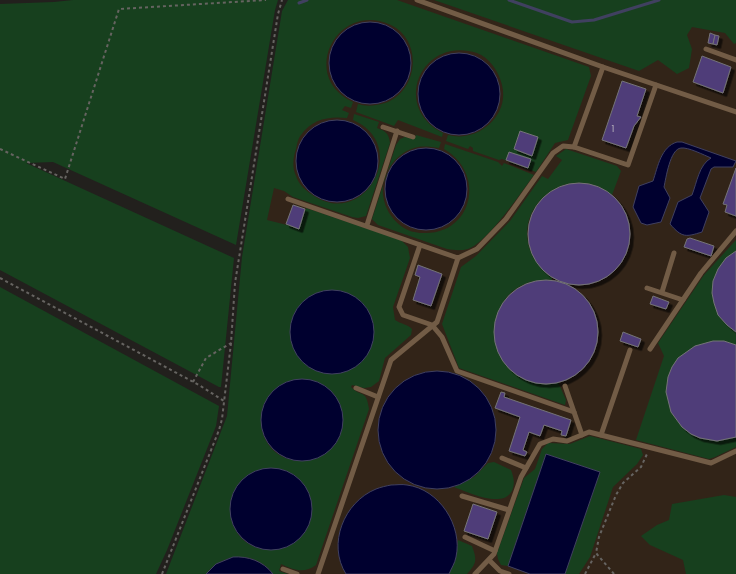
<svg xmlns="http://www.w3.org/2000/svg" width="736" height="574" font-family="Poppins,sans-serif">
	<style>
		.industrial { fill: #322418 }
		.green { fill: #17401e; fill-rule: evenodd }
		.water { fill: #00002f; stroke: #404060 }
		.lines { fill: none; stroke-linecap: round; stroke-linejoin: round }
		.stream { stroke: #404060; stroke-width: 3 }
		.building { fill: #4f3e79; stroke: #747377; filter: url(#shadow) }
		.path { stroke: #666461; stroke-width: 2; stroke-dasharray: 3 3; stroke-linecap: butt }
		.lane { stroke: #725c46; stroke-width: 5 }
		.labels { text-anchor: middle; dominant-baseline: central; stroke-width: 3.5; stroke-linejoin: round; paint-order: stroke }
		.number-label { font-size: 9px; fill: #b5afbc }
	</style>
	<defs>
		<filter id="shadow"><feDropShadow dx="3.5" dy="3.5" stdDeviation="0" flood-color="#0009"/></filter>
	</defs>
	<rect width="100%" height="100%" fill="#22201d"/>
	<!-- industrial -->
	<polygon class="industrial" points="321,0 736,0 736,574 174,574 248,396 257,260 303,7"/>
	<!-- green -->
	<g class="green">
		<polygon points="73,0 278,0 275,10 236,245 53,162 26,163 234,258 221,387 219,387 0,270 0,4 54,2"/>
		<path d="M288,0H397L589,67L591,76L568,140L555,143L536,172L502,159L499,160L473,151V148L470,146L468,149L446,141L448,135C477,143 510,116 502,85C499,72 490,58 477,53C422,35 390,107 443,133L442,137L398,120L394,126L356,112L358,104C364,106 370,106 376,105C416,101 427,43 391,25C337,0 298,77 353,102L351,108L345,106L342,110L349,113L347,118C329,116 312,119 301,135C298,138 297,145 296,149C293,158 292,167 296,176C299,185 306,191 314,196C365,229 411,145 353,120L354,114L379,122L377,128C386,131 389,134 390,143L366,216L358,218L352,217L293,197L284,191L274,188L267,220L299,228L306,208L401,240L408,247L410,258L393,307L395,320C401,324 407,324 412,329L411,335L385,358L379,381L371,387L364,388L352,385L351,387C361,398 366,388 369,409L316,565C304,574 294,570 281,564L279,571L288,574H273C256,551 223,552 206,574H166L227,416L242,257L282,11ZM304,379C311,380 315,382 321,386C325,388 329,389 332,392C336,396 339,402 340,408C347,431 337,451 314,458C309,460 305,461 299,461C249,458 246,382 304,379ZM270,468C326,469 323,551 268,549C220,548 215,473 270,468Z"/>
		<polygon points="434,0 736,0 736,43 734,44 725,33 692,27 687,35 692,49 689,68 677,74 658,60 639,71"/>
		<path d="M416,135L441,142L439,148C432,147 425,146 418,147C396,151 381,174 383,195C385,209 391,218 401,226C408,231 415,233 423,233C472,235 487,174 444,149L445,144L498,162L502,166L504,163L534,175C521,192 488,242 468,249C460,251 454,250 447,249L378,225L372,219L396,145L400,139L405,137L414,139Z"/>
		<path d="M566,149L617,166L621,171L612,195C564,157 503,215 537,263C541,269 547,273 552,278V280C473,275 477,395 558,382L566,400L565,405L459,368L442,324L461,267L476,256L510,221L542,176L548,179L562,160L556,156Z"/>
		<polygon points="736,240 736,447 715,457 709,459 636,440 664,356 658,343 704,275"/>
		<polygon points="0,287 219,406 216,426 167,550 156,574 0,574"/>
		<polygon points="590,436 641,449 643,455 637,464 613,487 590,557 579,574 565,574 600,472 546,454 508,566 501,565 498,559 497,553 524,478 535,469 542,449 548,443 570,444"/>
		<path d="M494,462L511,470C513,475 515,482 513,488C506,511 468,492 454,487L474,477L488,463Z"/>
		<polygon points="724,495 736,497 736,574 686,574 683,560 650,545 641,536 657,525 669,520 672,504"/>
		<path d="M458,540L472,546C477,560 477,563 467,574H449L456,557Z"/>
	</g>
	<!-- water -->
	<g class="water">
		<circle cx="370" cy="63" r="41"/>
		<circle cx="459" cy="94" r="41"/>
		<circle cx="337" cy="161" r="41"/>
		<path d="M677,142H682L736,161L733,167H714L711,169L700,198L709,212L702,232C686,237 682,238 670,224L678,202L692,195C697,182 699,165 711,158C704,155 688,147 681,148C670,149 666,178 664,187L670,198L661,222L647,225L641,223L633,207L639,186L653,181C658,166 661,147 677,142Z"/>
		<circle cx="426" cy="189" r="41"/>
		<circle cx="332" cy="332" r="42"/>
		<circle cx="437" cy="430" r="59"/>
		<circle cx="302" cy="420" r="41"/>
		<polygon points="546,454 600,472 565,574 530,574 508,566"/>
		<circle cx="271" cy="509" r="41"/>
		<path d="M391,485C396,485 402,484 407,485C439,489 463,526 456,557C455,563 451,569 449,574H346C327,544 344,502 376,489C381,487 386,486 391,485Z"/>
		<path d="M233,557C248,556 263,561 273,574H206L216,564Z"/>
	</g>
	<g class="lines">
		<!-- stream -->
		<g class="stream">
			<polyline points="509,0 572,22 594,20 659,0"/>
			<polyline points="299,3 307,0"/>
		</g>
	</g>
	<!-- building -->
	<g class="building">
		<polygon points="710,33 715,35 713,44 708,43"/>
		<polygon points="715,35 719,36 717,45 713,44"/>
		<polygon points="702,56 731,67 723,93 693,82"/>
		<polygon points="622,81 646,89 637,116 641,117 634,126 626,148 602,140"/>
		<polygon points="520,131 538,137 532,156 514,149"/>
		<polygon points="509,152 531,159 528,168 506,160"/>
		<polygon points="736,168 736,216 725,212 727,205 723,204"/>
		<circle cx="579" cy="234" r="51"/>
		<polygon points="293,205 305,209 299,229 286,224"/>
		<polygon points="690,238 714,246 711,256 684,247 687,239"/>
		<polygon points="736,251 736,332 727,325 718,315 714,303 712,293 713,281 718,269 726,258"/>
		<polygon points="418,265 442,274 431,306 413,300 420,277 415,275"/>
		<circle cx="546" cy="332" r="52"/>
		<polygon points="653,296 669,302 666,309 650,304"/>
		<polygon points="623,332 641,339 638,347 620,341"/>
		<polygon points="713,341 724,341 736,345 736,437 717,441 700,438 691,434 682,427 671,412 666,392 668,377 672,367 678,358 695,346"/>
		<polygon points="501,392 505,393 504,397 571,420 566,436 561,435 562,431 544,425 540,436 529,432 523,450 527,452 525,456 509,451 520,417 495,408"/>
		<polygon points="473,504 497,512 488,539 464,531"/>
	</g>
	<g class="lines">
		<!-- path -->
		<g class="path">
			<polyline points="0,149 65,179 119,9 266,0"/>
			<polyline points="0,278 199,385 224,401"/>
			<polyline points="193,382 206,358 231,343"/>
			<polyline points="162,574 219,430 222,419 231,343 235,283 278,14 282,0"/>
			<polyline points="585,574 596,553"/>
			<polyline points="614,574 596,553 599,537 616,495 623,483 641,467 647,454"/>
		</g>
		<!-- lane -->
		<g class="lane">
			<polyline points="417,0 603,67 574,147"/>
			<polyline points="706,49 736,60"/>
			<polyline points="603,67 736,112"/>
			<polyline points="383,127 413,137"/>
			<polyline points="288,199 458,258 477,249 506,219 553,153 563,146 574,147 628,165 656,85"/>
			<polyline points="367,225 397,131"/>
			<polyline points="420,245 399,307 403,315 432,325 442,337 457,371 574,412 582,435"/>
			<polyline points="647,288 683,300"/>
			<polyline points="662,292 674,253"/>
			<polyline points="650,349 701,273 736,231"/>
			<polyline points="565,386 574,412"/>
			<polyline points="356,388 378,397"/>
			<polyline points="601,435 630,350"/>
			<polyline points="502,458 526,468"/>
			<polyline points="462,496 509,510"/>
			<polyline points="465,537 495,551"/>
			<polyline points="489,560 500,571 509,574"/>
			<polyline points="283,569 297,574"/>
			<polyline points="318,574 391,360 437,322 458,258"/>
			<polyline points="475,574 494,554 521,477 540,444 553,439 567,441 589,432 711,463 736,451"/>
		</g>
	</g>
	<g class="labels">
		<!-- number labels -->
		<g class="number-label">
			<text x="613" y="129">1</text>
		</g>
	</g>
</svg>
